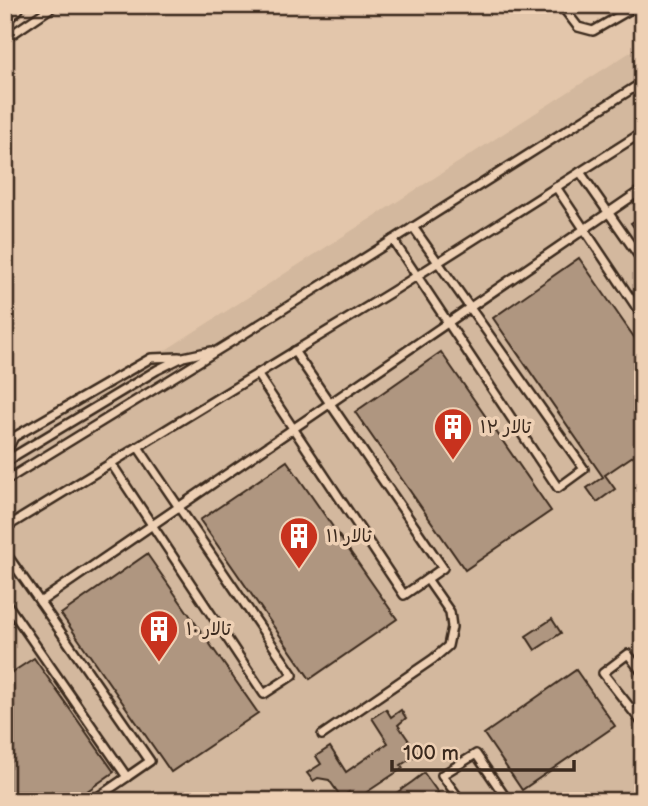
<svg xmlns="http://www.w3.org/2000/svg" width="648" height="806" font-family="'Balsamiq Sans','Playpen Sans Arabic',sans-serif">
	<style>
		.built { fill: #d3b89e }
		.building { fill: #af9680; stroke: #3b2a1e; stroke-width: 2 }
		.lines { fill: none; stroke-linecap: round; stroke-linejoin: round }
		.service-casing { stroke: #3b2a1e; stroke-width: 12 }
		.trunk-casing { stroke: #3b2a1e; stroke-width: 28 }
		.service { stroke: #eed0b4; stroke-width: 7 }
		.trunk { stroke: #eed0b4; stroke-width: 23 }
		.labels { text-anchor: middle; dominant-baseline: central; stroke-width: 7; stroke-linejoin: round; paint-order: stroke }
		.poi-label { font-size: 18px; fill: #3b2a1e; stroke: #eed0b4; text-anchor: start }
	</style>
	<rect width="100%" height="100%" fill="#e3c6ab"/>
	<filter id="ink" filterUnits="userSpaceOnUse"><feTurbulence type="fractalNoise" baseFrequency=".0143" numOctaves="2"/><feDisplacementMap in="SourceGraphic" scale="14" xChannelSelector="R" yChannelSelector="G"/><feConvolveMatrix kernelMatrix="1 2 1 2 8 2 1 2 1" color-interpolation-filters="sRGB"/></filter>
	<g filter="url(#ink)">
		<!-- built -->
		<polygon class="built" points="643,44 643,801 5,801 5,453"/>
		<!-- building -->
		<g class="building">
			<polygon points="643,215 643,240 631,223"/>
			<polygon points="579,258 643,350 643,449 605,475 615,489 597,502 587,488 603,477 493,318"/>
			<polygon points="441,352 551,511 465,570 355,412"/>
			<polygon points="287,461 397,619 310,679 200,520"/>
			<polygon points="147,554 258,713 171,772 61,614"/>
			<polygon points="552,619 561,633 535,650 526,636"/>
			<polygon points="34,658 114,772 73,801 5,801 5,677"/>
			<polygon points="576,670 615,726 522,790 484,734"/>
			<polygon points="386,709 391,717 401,710 406,718 398,725 418,754 401,765 403,768 355,800 349,792 341,797 329,780 318,778 313,781 307,773 321,764 316,756 330,747 346,772 388,743 372,718"/>
			<polygon points="424,773 444,801 385,801 412,782"/>
		</g>
		<g class="lines">
			<!-- service casing -->
			<g class="service-casing">
				<g id="service">
					<polyline points="561,5 578,27 593,31 638,5"/>
					<polyline points="5,39 55,5"/>
					<polyline points="580,172 643,262"/>
					<polyline points="556,187 643,317"/>
					<polyline points="393,240 558,488 584,469 413,227"/>
					<polyline points="257,374 404,595 443,568 294,351"/>
					<polyline points="5,454 14,437 151,358 179,357"/>
					<polyline points="111,463 264,694 293,675 138,447"/>
					<polyline points="5,464 16,455 157,370 183,357 211,351"/>
					<polyline points="5,481 244,334 643,82"/>
					<polyline points="5,528 393,291 643,132"/>
					<polyline points="5,552 40,602"/>
					<polyline points="5,601 127,777 150,761 40,602 643,189"/>
					<polyline points="643,674 628,654 603,673 643,724"/>
					<polyline points="322,735 433,659 448,646 452,627 450,612 427,579"/>
					<polyline points="92,801 127,777"/>
					<polyline points="461,801 442,775 476,754 508,801"/>
					<polyline points="640,801 643,797"/>
				</g>
			</g>
			<!-- trunk casing -->
			<g class="trunk-casing">
				<polyline id="trunk" points="5,11 12,5"/>
			</g>
			<!-- service -->
			<use href="#service" class="service"/>
			<!-- trunk -->
			<use href="#trunk" class="trunk"/>
		</g>
	</g>
	<!-- icons -->
	<defs>
		<g id="building-pin" transform="scale(2.0125)"><path d="M0 17L-7.5 6A9.5 9.5 0 1 1 7.5 6Z" fill="#c8321e" stroke="#eed0b4"/><path d="M-4-6H4V6H1V3H-1V6H-4ZM-2.5-4.3h1.7v1.8h-1.7ZM.8-4.3h1.7v1.8H.8ZM-2.5-1h1.7V.8h-1.7ZM.8-1h1.7V.8H.8Z" fill="#fff"/></g>
	</defs>
	<g fill-rule="evenodd">
		<use href="#building-pin" x="453" y="427"/>
		<use href="#building-pin" x="299" y="536"/>
		<use href="#building-pin" x="159" y="629"/>
	</g>
	<g class="labels">
		<!-- poi labels -->
		<g class="poi-label">
			<text x="480" y="427">تالار ۱۲</text>
			<text x="326" y="536">تالار ۱۱</text>
			<text x="186" y="629">تالار ۱۰</text>
		</g>
	</g>
	<!-- margin -->
	<rect width="648" height="806" fill="none" stroke="#eed0b4" stroke-width="28"/>
	<rect x="14" y="14" width="620" height="778" fill="none" stroke="#3b2a1e" stroke-width="2.5" filter="url(#ink)"/>
	<!-- scale -->
	<path d="M392 760v10h182v-10" fill="none" stroke="#3b2a1e" stroke-width="3.5"/>
	<text x="403" y="760" font-size="21" fill="#3b2a1e" stroke="#eed0b4" stroke-width="5" paint-order="stroke">100 m</text>
</svg>
